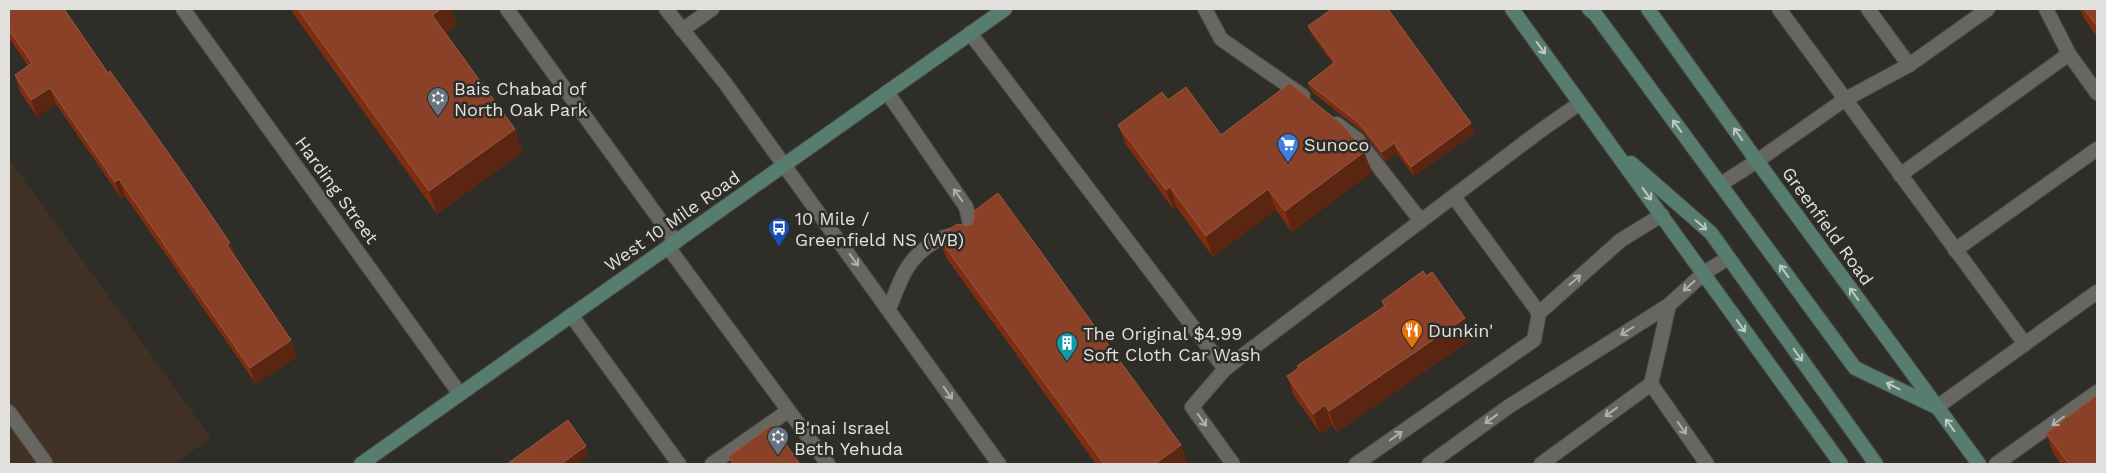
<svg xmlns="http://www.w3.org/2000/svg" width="2106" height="473" font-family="'Work Sans',sans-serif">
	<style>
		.education { fill: #413125 }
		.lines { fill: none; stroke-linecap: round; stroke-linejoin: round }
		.service-casing { stroke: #4b4a45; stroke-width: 16 }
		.minor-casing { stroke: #4b4a45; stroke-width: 16 }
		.secondary-casing { stroke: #4b4a45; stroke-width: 16 }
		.service { stroke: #676660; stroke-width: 14 }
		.minor { stroke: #676660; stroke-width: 14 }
		.secondary { stroke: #577d70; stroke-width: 14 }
		.wall { fill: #7f2d11 }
		.shaded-wall { fill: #5a2511 }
		.building { fill: #8a4127; stroke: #985a44 }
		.oneway { stroke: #bec7c2 }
		.oneway2 { stroke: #b0afab }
		.labels { text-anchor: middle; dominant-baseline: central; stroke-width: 5; stroke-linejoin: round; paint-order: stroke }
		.poi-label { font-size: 18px; fill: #e1e0dd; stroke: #2e2d28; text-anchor: start }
		.street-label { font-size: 18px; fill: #e1e0dd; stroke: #2e2d28 }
	</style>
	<rect width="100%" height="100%" fill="#2e2d28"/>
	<!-- education -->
	<polygon class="education" points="9,159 211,438 173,464 9,464"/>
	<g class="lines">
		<!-- service casing -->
		<g class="service-casing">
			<g id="service">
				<polyline points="507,9 676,242"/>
				<polyline points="666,9 725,83 999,464"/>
				<polyline points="1205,9 1221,39 1303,96"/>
				<polyline points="1779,9 2025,344"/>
				<polyline points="1868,9 1909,65"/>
				<polyline points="2046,9 2069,54 2097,93"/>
				<polyline points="682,30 712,9"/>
				<polyline points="970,33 1225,369"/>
				<polyline points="887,92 966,207 974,240"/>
				<polyline points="1337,124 1357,139 1421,221"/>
				<polyline points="1900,175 2069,54"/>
				<polyline points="1721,184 1757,161 1844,100 1909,65 1988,9"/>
				<polyline points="1454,197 1539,313"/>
				<polyline points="668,247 828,464"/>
				<polyline points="1955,250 2097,149"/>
				<path d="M889,309C900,282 905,261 931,244C939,239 947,235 956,235"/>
				<polyline points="571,315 679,464"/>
				<polyline points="1937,407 2097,292"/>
				<polyline points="9,412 45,462"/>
				<polyline points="712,464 788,411"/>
				<polyline points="1233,464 1192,407 1225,369 1540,131 1580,103"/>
				<polyline points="1356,464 1534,340 1539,313 1621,240 1662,215"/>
				<polyline points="1429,464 1508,407 1669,305"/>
				<polyline points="1541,464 1651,384"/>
				<polyline points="1707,464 1651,384 1669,305 1704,273 1728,258"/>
				<polyline points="1996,464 2097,392"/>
			</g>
		</g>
		<!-- minor casing -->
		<g class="minor-casing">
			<polyline id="minor" points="183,9 460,394"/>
		</g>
		<!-- secondary casing -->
		<g class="secondary-casing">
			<g id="secondary">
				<polyline points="1512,9 1841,464"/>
				<polyline points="1589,9 1596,15 1855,368 1934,406"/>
				<polyline points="1648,9 1757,161 1979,464"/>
				<polyline points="1631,163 1711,233 1876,464"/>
				<polyline points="361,464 1005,9"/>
			</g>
		</g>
		<!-- service -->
		<use href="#service" class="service"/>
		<!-- minor -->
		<use href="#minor" class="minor"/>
		<!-- secondary -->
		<use href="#secondary" class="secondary"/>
	</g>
	<!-- wall -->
	<g class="wall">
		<polygon points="9,9 108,73 230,243 236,258 297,357 256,384 125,196 121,198 56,104 37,117 20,92 15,75 28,66 9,38"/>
		<polygon points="290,9 451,9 457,25 446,33 515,129 523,152 437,214"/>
		<polygon points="2080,9 2097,9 2097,37 2084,18"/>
		<polygon points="1308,26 1475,133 1414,176 1397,153 1386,162 1363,132 1312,92 1308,83 1333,64 1312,35"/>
		<polygon points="1118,125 1221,135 1372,172 1292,232 1276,210 1213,257 1177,208 1174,210 1126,145"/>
		<polygon points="967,226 1181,445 1188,464 1096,464 947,259 938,237"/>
		<polygon points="1426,276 1465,318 1472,339 1337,432 1332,425 1321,434 1294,396 1287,376 1298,368 1297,366 1384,307 1382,301"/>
		<polygon points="2046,433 2097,464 2061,464 2053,453"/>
	</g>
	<!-- shaded-wall -->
	<g class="shaded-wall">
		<polygon points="441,9 451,9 457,25 441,37 432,15"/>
		<polygon points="50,88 56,104 37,117 31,100"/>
		<polygon points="1471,123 1475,133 1414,176 1411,167"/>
		<polygon points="515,129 523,152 437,214 429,191"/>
		<polygon points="1394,143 1397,153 1386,162 1382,152"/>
		<polygon points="1364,152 1372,172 1292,232 1285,211"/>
		<polygon points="119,179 125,196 121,198 115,182"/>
		<polygon points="1170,187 1177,208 1174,210 1166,190"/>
		<polygon points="1268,189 1276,210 1213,257 1206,236"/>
		<polygon points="230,243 236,260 227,245"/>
		<polygon points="1465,318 1472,339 1337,432 1329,411"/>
		<polygon points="291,340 297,357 256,384 250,368"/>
		<polygon points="1325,405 1332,425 1321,434 1313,414"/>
		<polygon points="1181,445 1188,464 1155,464"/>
		<polygon points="586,446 589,455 577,464 561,464"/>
	</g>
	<!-- building -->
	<g class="building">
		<polygon points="9,9 64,9 108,73 110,71 177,165 230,243 227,245 291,340 250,368 119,179 115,182 50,88 31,100 15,75 32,63 9,30"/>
		<polygon points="298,9 441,9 432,15 515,129 429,191"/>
		<polygon points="1332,9 1388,9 1471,123 1411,167 1394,143 1382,152 1359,123 1308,83 1335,62 1308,26"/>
		<polygon points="2084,9 2097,9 2097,26"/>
		<polygon points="1290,83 1343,125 1364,152 1285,211 1268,189 1206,236 1170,187 1166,190 1118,125 1162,92 1168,100 1186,87 1221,135"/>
		<polygon points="998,193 1181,445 1155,464 1104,464 938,237 957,224 967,226 972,224 974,219 973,212"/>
		<polygon points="1423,271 1426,276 1432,272 1465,318 1329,411 1325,405 1313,414 1287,376 1299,368 1297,366 1385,306 1382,301"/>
		<polygon points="2097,395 2097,464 2069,464 2046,433"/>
		<polygon points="568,420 586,446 561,464 507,464"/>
		<polygon points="772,425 800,464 733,464 728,457"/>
	</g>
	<!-- one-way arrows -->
	<defs><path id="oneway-shaft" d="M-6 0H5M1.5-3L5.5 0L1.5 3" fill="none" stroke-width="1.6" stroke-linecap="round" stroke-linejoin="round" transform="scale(1.25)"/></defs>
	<g class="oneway">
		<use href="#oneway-shaft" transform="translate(1541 48) rotate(54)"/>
		<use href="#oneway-shaft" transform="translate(1677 126) rotate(-126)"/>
		<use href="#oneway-shaft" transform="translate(1738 134) rotate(-125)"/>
		<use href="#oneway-shaft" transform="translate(1647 194) rotate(54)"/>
		<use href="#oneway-shaft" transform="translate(1701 225) rotate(41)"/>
		<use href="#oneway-shaft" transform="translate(1784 271) rotate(-126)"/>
		<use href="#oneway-shaft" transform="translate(1854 294) rotate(-126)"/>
		<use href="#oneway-shaft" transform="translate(1741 326) rotate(54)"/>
		<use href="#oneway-shaft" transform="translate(1798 355) rotate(54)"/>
		<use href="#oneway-shaft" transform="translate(1893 386) rotate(-154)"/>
		<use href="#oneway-shaft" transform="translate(1950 425) rotate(-126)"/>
	</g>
	<g class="oneway2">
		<use href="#oneway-shaft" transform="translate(958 195) rotate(-125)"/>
		<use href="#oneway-shaft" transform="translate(854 260) rotate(54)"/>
		<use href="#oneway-shaft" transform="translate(1575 280) rotate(-41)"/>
		<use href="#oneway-shaft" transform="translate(1689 286) rotate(138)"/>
		<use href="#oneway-shaft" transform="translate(1627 331) rotate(148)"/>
		<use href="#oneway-shaft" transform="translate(948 393) rotate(55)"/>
		<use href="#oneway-shaft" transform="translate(1611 412) rotate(144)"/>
		<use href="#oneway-shaft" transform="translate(1491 419) rotate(144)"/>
		<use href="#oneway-shaft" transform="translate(1202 420) rotate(55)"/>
		<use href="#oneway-shaft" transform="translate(2058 421) rotate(143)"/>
		<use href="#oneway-shaft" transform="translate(1682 428) rotate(55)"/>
		<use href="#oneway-shaft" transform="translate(1396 436) rotate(-35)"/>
	</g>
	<!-- icons -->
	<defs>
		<g id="synagogue-pin" transform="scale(1.125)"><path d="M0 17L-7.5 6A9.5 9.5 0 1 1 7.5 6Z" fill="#6b7280" stroke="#2e2d28"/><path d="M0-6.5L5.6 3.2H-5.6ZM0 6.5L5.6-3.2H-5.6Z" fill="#fff"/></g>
		<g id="supermarket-pin" transform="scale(1.125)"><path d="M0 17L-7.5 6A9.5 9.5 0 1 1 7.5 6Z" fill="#3f7fe0" stroke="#2e2d28"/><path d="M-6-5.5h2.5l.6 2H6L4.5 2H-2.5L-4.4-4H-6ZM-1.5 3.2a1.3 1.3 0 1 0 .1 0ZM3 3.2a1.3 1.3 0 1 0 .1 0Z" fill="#fff"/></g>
		<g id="bus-pin" transform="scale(1.125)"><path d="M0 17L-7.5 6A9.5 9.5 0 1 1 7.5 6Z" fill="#1a4fb4" stroke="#2e2d28"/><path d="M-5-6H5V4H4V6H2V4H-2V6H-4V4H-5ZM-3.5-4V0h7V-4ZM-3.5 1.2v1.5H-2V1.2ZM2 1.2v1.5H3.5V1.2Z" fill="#fff"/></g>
		<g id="restaurant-pin" transform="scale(1.125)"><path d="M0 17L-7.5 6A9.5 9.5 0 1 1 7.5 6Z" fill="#e8710a" stroke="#2e2d28"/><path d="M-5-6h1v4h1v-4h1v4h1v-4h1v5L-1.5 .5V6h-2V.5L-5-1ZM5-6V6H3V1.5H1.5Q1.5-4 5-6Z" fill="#fff"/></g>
		<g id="building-pin" transform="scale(1.125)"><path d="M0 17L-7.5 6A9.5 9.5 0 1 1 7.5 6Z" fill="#0f9aa8" stroke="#2e2d28"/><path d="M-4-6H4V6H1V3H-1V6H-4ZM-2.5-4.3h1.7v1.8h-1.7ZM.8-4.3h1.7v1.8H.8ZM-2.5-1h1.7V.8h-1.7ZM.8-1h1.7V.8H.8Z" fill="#fff"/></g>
	</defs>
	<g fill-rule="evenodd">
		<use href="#synagogue-pin" x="438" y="98"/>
		<use href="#supermarket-pin" x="1288" y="144"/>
		<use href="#bus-pin" x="779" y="228"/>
		<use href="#restaurant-pin" x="1412" y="330"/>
		<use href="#building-pin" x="1067" y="343"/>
		<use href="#synagogue-pin" x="778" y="437"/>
	</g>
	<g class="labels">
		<!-- poi labels -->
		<g class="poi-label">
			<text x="454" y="88">Bais Chabad of<tspan x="454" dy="21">North Oak Park</tspan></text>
			<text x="1304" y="144">Sunoco</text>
			<text x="795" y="218">10 Mile /<tspan x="795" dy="21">Greenfield NS (WB)</tspan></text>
			<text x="1428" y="330">Dunkin'</text>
			<text x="1083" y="333">The Original $4.99<tspan x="1083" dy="21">Soft Cloth Car Wash</tspan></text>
			<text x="794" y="427">B'nai Israel<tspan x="794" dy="21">Beth Yehuda</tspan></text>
		</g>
		<!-- street labels -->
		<g class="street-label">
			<text transform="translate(337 190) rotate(54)">Harding Street</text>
			<text transform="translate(672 221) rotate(-35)">West 10 Mile Road</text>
			<text transform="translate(1828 226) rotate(54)">Greenfield Road</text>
		</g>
	</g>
	<!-- border -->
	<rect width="2106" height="473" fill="none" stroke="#e1e0dd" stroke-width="20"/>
</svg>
